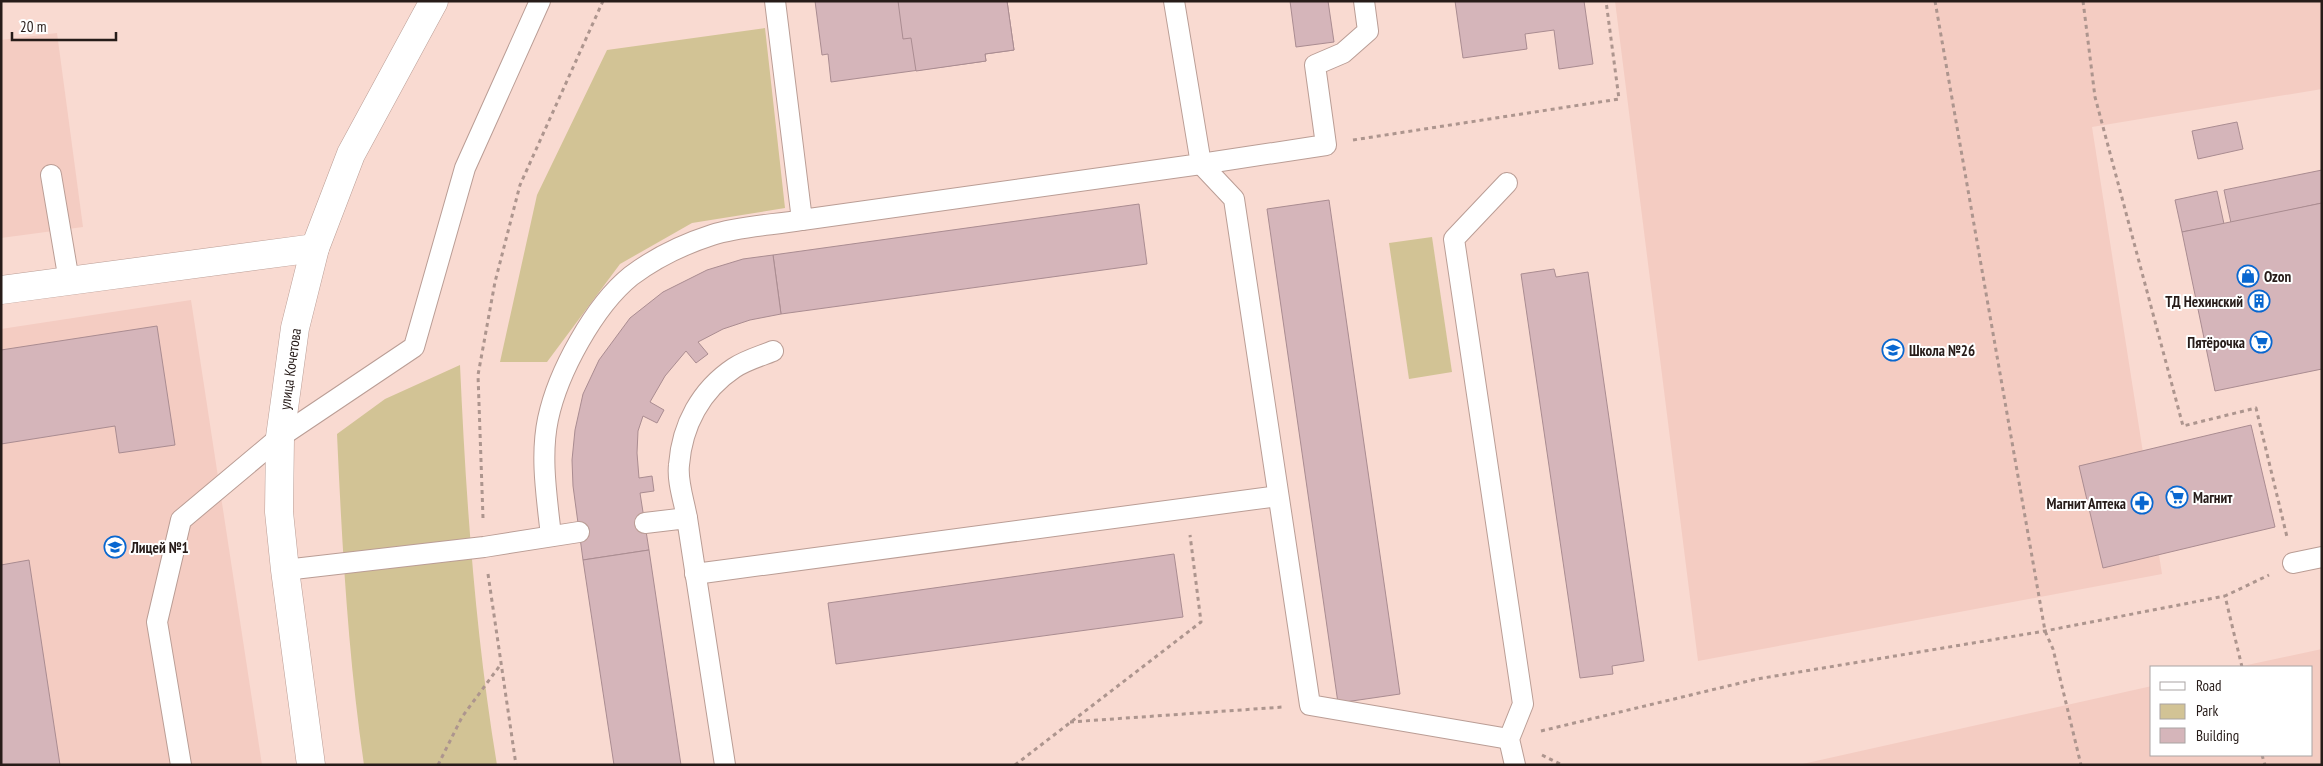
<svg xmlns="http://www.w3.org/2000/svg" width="2323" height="766" font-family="'PT Sans Narrow',sans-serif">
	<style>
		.built { fill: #f4ccc2 }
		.green { fill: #d2c395 }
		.building { fill: #d5b5ba; stroke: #aa8c91 }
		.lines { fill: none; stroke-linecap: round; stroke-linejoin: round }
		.service-casing { stroke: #ba9d95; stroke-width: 22 }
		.minor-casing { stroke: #ba9d95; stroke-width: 29 }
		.secondary-casing { stroke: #ba9d95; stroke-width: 29 }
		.path { stroke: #ad958e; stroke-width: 3; stroke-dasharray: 4 4; stroke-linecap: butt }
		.service { stroke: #fff; stroke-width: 20 }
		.minor { stroke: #fff; stroke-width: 28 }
		.secondary { stroke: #fff; stroke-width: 28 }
		.labels { text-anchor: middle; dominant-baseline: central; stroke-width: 4; stroke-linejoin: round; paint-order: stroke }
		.poi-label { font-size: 15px; font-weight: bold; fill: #271c19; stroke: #fff; text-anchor: start }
		.street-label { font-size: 15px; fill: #271c19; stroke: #fff }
	</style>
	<rect width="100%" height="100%" fill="#f9dad1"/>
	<!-- built -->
	<g class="built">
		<polygon points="1615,1 2322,1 2322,89 2092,127 2162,574 1698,661"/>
		<polygon points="57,33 83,227 1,238 1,40"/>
		<polygon points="191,300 262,765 1,765 1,329"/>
		<polygon points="2322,649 2322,765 1798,765 2152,686 2152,755 2312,755 2312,667 2238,667"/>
	</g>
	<!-- green -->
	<g class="green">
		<polygon points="765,28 785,208 692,223 620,264 547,362 500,362 537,195 607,50"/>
		<polygon points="1432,237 1452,372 1409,379 1389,243"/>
		<path d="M460,365C466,499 475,632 497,765H364C348,655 342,545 337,434L385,399Z"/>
	</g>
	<!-- building -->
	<g class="building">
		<polygon points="815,1 1007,1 1014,50 985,54 986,61 831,82 828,54 822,55"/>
		<polygon points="898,1 1007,1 1014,50 985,54 986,61 916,71 911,38 903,39"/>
		<polygon points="1290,1 1328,1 1334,42 1296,47"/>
		<polygon points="1455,1 1584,1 1593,64 1559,69 1554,30 1525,34 1527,49 1463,58"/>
		<polygon points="2237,122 2243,149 2198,159 2192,131"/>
		<polygon points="2322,170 2322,203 2231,223 2224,190"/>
		<polygon points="2217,191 2224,224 2182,232 2175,200"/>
		<polygon points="1329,200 1400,694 1338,703 1267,209"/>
		<polygon points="2322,203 2322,369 2215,391 2182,232"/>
		<polygon points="1139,204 1147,264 781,314 773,255"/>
		<polygon points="773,255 781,314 750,320 723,329 698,342 708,354 696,363 686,351 665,376 650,402 664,410 657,423 643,416 638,431 637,453 639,478 652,476 654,491 640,493 649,550 583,560 573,486 572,460 575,430 583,394 599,360 630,318 663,292 707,270 743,259"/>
		<polygon points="1554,269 1556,277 1588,272 1644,661 1612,666 1613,674 1580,678 1521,274"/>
		<polygon points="157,326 175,445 119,453 115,426 1,444 1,350"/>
		<polygon points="2251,425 2275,527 2103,568 2079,466"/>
		<polygon points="649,550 681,765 614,765 583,560"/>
		<polygon points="1174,554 1183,617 836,664 828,603"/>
		<polygon points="29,560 60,765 1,765 1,565"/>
	</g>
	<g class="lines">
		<!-- service casing -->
		<g class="service-casing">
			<g id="service">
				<polyline points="775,1 802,220 1201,164 1174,1"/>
				<polyline points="1201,164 1234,199 1310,705 1509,739"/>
				<polyline points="1201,164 1326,145 1315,65 1343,53 1368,31 1364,1"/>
				<polyline points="51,175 69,281"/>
				<polyline points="1507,183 1454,239 1523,704 1509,739 1515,765"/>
				<path d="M687,518C684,501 677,481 679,465C682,425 701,390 734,368C746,360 761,356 773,351"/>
				<polyline points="645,523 687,518 725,765"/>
				<path d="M551,536C547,498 540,457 548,419C558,372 594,306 631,276C655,258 684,244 712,235C739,226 774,225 802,220"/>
				<polyline points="2293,563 2322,557"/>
				<polyline points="285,570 484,547 579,532"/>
				<polyline points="695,574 1278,496"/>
				<polyline points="181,765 157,622 181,520 280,437 414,347 465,168 540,1"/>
			</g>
		</g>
		<!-- minor casing -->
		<g class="minor-casing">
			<polyline id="minor" points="1,290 315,248"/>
		</g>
		<!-- secondary casing -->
		<g class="secondary-casing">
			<polyline id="secondary" points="311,765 285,570 279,512 280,437 295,328 315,248 351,154 434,1"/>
		</g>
		<!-- path -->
		<g class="path">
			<polyline points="1935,1 2045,631 2053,649 2081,765"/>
			<polyline points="2083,1 2095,97 2183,426 2256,408 2287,537"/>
			<polyline points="1353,140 1619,99 1606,1"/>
			<polyline points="483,518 478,375 495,282 520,185 603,1"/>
			<polyline points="488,574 516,765"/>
			<polyline points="2242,667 2225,596 2269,575"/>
			<polyline points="1070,722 1283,707"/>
			<polyline points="1541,731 1757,679 2045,631 2225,596"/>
			<polyline points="1542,755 1562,765"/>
			<polyline points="2262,755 2265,765"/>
			<polyline points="438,765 462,717 501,664"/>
			<polyline points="1015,765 1201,622 1190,535"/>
		</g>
		<!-- service -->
		<use href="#service" class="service"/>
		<!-- minor -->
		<use href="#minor" class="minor"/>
		<!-- secondary -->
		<use href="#secondary" class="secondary"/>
	</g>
	<!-- icons -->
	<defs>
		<g id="shop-ring" transform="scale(1.125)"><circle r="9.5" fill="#fff" stroke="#0867d0" stroke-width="1.5"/><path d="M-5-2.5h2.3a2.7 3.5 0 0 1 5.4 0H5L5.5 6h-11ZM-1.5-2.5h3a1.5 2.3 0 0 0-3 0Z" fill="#0867d0"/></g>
		<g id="building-ring" transform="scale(1.125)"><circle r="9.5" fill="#fff" stroke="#0867d0" stroke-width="1.5"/><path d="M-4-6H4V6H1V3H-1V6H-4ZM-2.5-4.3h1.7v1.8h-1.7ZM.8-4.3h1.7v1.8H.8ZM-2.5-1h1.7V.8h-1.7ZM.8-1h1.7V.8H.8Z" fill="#0867d0"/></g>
		<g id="supermarket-ring" transform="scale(1.125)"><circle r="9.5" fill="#fff" stroke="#0867d0" stroke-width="1.5"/><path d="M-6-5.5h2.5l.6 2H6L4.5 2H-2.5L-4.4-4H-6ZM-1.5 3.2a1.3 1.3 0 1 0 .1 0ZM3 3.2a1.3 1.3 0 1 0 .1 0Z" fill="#0867d0"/></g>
		<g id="school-ring" transform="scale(1.125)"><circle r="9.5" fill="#fff" stroke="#0867d0" stroke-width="1.5"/><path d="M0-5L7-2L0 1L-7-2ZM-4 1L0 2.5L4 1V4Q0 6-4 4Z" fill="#0867d0"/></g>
		<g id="pharmacy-ring" transform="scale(1.125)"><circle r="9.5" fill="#fff" stroke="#0867d0" stroke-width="1.5"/><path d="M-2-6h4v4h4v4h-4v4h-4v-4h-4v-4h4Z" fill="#0867d0"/></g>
		<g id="university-ring" transform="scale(1.125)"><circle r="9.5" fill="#fff" stroke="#0867d0" stroke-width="1.5"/><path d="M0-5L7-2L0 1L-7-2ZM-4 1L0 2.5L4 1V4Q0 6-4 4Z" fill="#0867d0"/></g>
	</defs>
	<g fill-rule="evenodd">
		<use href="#shop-ring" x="2248" y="276"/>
		<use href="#building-ring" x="2259" y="301"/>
		<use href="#supermarket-ring" x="2261" y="342"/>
		<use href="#school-ring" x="1893" y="350"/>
		<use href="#supermarket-ring" x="2177" y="497"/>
		<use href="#pharmacy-ring" x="2142" y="503"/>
		<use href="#university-ring" x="115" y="547"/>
	</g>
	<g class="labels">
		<!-- poi labels -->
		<g class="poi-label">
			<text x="2264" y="276">Ozon</text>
			<text x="2243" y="301" text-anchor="end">ТД Нехинский</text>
			<text x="2245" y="342" text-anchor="end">Пятёрочка</text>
			<text x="1909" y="350">Школа №26</text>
			<text x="2193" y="497">Магнит</text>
			<text x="2126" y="503" text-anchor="end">Магнит Аптека</text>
			<text x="131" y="547">Лицей №1</text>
		</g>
		<!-- street labels -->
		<g class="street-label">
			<text transform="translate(290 369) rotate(-82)">улица Кочетова</text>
		</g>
	</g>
	<!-- border -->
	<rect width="2323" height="766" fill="none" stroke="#271c19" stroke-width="5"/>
	<!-- legend -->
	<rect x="2150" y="666" width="162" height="90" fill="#ffffff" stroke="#a9a4a3"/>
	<rect x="2160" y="682" width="25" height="8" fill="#ffffff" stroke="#a9a4a3"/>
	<text x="2196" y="691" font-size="15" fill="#271c19">Road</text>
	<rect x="2160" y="704" width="25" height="15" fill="#d2c395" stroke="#a9a4a3"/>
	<text x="2196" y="716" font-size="15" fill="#271c19">Park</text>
	<rect x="2160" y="728" width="25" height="15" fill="#d5b5ba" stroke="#a9a4a3"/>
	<text x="2196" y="741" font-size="15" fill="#271c19">Building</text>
	<!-- scale -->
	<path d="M12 32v8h104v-8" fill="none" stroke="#271c19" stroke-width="2.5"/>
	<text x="20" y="32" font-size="15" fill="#271c19" stroke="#ffffff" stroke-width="4" paint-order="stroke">20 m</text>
</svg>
